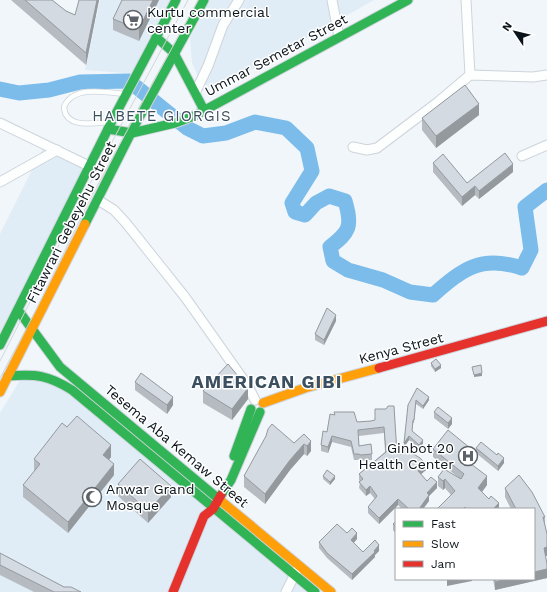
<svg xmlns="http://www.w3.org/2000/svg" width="547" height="592" font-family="'Work Sans',sans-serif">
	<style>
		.built { fill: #e0edf7 }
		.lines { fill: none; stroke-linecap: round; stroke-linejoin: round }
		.river { stroke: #7bbcea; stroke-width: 15 }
		.lane-casing { stroke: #ced4db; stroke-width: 6 }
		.street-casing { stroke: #ced4db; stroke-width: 11 }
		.fast-casing { stroke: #ced4db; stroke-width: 11 }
		.slow-casing { stroke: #ced4db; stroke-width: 11 }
		.jam-casing { stroke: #ced4db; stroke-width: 11 }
		.lane { stroke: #fdfefe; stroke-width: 4.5 }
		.street { stroke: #fdfefe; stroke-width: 9 }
		.fast { stroke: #30b455; stroke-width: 9 }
		.slow { stroke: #ff9f0a; stroke-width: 9 }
		.jam { stroke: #e5322d; stroke-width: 9 }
		.tram { stroke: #d3d6d7; stroke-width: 1 }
		.wall { fill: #b6bbc2 }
		.shaded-wall { fill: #94999e }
		.building { fill: #d4dae1; stroke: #94999e }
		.labels { text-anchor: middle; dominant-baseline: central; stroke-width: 3; stroke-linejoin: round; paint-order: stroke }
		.poi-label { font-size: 14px; fill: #0b141a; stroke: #fff; text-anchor: start }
		.street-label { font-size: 14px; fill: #0b141a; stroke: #fff }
		.neighbourhood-label { font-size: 15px; letter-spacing: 1px; fill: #3a4f5f; stroke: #fff }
		.district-label { font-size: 18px; font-weight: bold; letter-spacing: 1px; fill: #3a4f5f; stroke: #fff }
	</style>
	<rect width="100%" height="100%" fill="#f1f6fb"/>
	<!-- built -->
	<g class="built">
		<polygon points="100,0 174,0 137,74 85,70"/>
		<polygon points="210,0 374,0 247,72 213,89 200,81 192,63 190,38"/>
		<polygon points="44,146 86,166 0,341 0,234"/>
		<polygon points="49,377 314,592 0,592 0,413 20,380"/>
	</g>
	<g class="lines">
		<!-- river -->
		<path class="river" d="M0,89L19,93L49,90L80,82L129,81L187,128L203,136L226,133L255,122L286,128L307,148L312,171L292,203L295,212L305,215L316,203L329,196L345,201C353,227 349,232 330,247L333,261L348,270L383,280L410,292L433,295C464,268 481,255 522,268L531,250L525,207L547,190"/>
		<!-- lane casing -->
		<g class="lane-casing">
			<path id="lane" d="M108,122C94,123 65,129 64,107C73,85 106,92 124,94"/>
		</g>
		<!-- street casing -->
		<g class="street-casing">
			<g id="street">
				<polyline points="332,0 339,37"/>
				<polyline points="466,0 470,75"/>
				<polyline points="195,93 208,66 223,25 239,0"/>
				<polyline points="0,123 89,166"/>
				<polyline points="353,147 367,150 377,148 438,102 470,75 533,77 547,75"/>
				<polyline points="522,156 547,145"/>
				<polyline points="0,182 57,150"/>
				<polyline points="98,200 114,210 126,223 185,297 248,386 255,400"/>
				<polyline points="286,592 297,570"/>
			</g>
		</g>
		<!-- fast casing -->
		<g class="fast-casing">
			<g id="fast">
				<polyline points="156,37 174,53 204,110"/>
				<polyline points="108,129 132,133 175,123 194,116 408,0"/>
				<polyline points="85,224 135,125 204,0"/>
				<polyline points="18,310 60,367 221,501"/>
				<polyline points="0,345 112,121 176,0"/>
				<path d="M8,376C36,374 48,375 72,390L315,592"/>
				<polyline points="234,456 251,409"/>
				<polyline points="221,495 231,480 260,412"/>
			</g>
		</g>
		<!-- slow casing -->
		<g class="slow-casing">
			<g id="slow">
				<polyline points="0,392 85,224"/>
				<polyline points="263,403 305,388 379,368"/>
				<polyline points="221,501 331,592"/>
			</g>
		</g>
		<!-- jam casing -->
		<g class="jam-casing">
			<g id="jam">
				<polyline points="379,368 547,321"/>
				<polyline points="173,592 204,516 213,509 221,495"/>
			</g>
		</g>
		<!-- lane -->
		<use href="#lane" class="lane"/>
		<!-- street -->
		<use href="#street" class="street"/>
		<!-- fast -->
		<use href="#fast" class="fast"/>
		<!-- slow -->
		<use href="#slow" class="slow"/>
		<!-- jam -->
		<use href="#jam" class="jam"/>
		<!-- tram -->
		<g class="tram">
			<polyline points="0,361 97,170 188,0"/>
			<polyline points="0,378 35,312 90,199 198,0"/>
		</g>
	</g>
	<!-- wall -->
	<g class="wall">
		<polygon points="11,0 52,0 66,11 75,15 99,0 86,65"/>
		<polygon points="159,0 139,41 113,30 113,19"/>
		<polygon points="479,115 436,148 422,130 422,118"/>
		<polygon points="433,163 467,183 513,172 479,199 475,195 462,206 433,172"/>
		<polygon points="336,321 324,345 315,340 315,334"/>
		<polygon points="431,363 441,368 435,372 431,366"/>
		<polygon points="135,382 173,405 167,414 135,390"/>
		<polygon points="417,388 429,400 423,409 416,404 414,423 413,423 412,431 423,444 419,449 409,440 404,447"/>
		<polygon points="203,391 248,399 232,420 203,403"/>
		<polygon points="375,409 397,454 426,470 421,474 427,481 437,488 429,496 429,501 423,509 402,509 398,505 379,524 368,513 368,507 375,499 370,493 366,496 359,488 360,482 359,480 359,474 385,452 384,433 359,436 359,446 372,454 372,460 360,461 359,460 354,460 351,447 332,442 328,453 321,451 321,445 327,432 357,422 371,421 375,420"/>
		<polygon points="434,412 452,424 448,429 434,418"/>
		<polygon points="67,427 111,457 109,460 114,475 68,533 23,497 23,485 35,471 34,470 34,459"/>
		<polygon points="304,434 311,451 307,456 304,454 290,470 265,504 244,487 244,476 294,443"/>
		<polygon points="476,448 497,455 504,463 498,471 476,453"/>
		<polygon points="433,449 470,456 467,461 487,485 482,492 499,509 437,509 451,495 445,488 443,490 438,486 438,477 459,478 433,457"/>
		<polygon points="323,476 335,479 330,485 323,479"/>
		<polygon points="118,484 171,497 148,523 118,496"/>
		<polygon points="505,488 545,517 545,556 547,564 547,578 495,590 493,579 534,579 534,509 511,509 505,497"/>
		<polygon points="396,521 396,534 393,530 393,524"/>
		<polygon points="347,533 357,539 353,543 363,552 379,551 375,555 375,557 352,580 327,558 319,548 319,542"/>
		<polygon points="0,553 64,587 81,592 34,592 0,575"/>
	</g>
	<!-- shaded-wall -->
	<g class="shaded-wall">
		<polygon points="97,0 99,0 86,65 86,53"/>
		<polygon points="153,0 159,0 139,41 139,29"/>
		<polygon points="479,104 479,115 436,148 436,136"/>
		<polygon points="513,164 513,172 479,199 479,191"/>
		<polygon points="475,186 475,195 462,206 462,197"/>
		<polygon points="336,315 336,321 324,345 324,340"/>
		<polygon points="441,365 441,368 435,372 435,369"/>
		<polygon points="482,373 482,376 474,377 474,375"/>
		<polygon points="248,388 248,399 232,420 232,409"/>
		<polygon points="173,397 173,405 167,414 167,405"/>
		<polygon points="429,397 429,400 423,409 423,406"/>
		<polygon points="452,418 452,424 448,429 448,423"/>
		<polygon points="332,436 332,442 328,453 328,447"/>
		<polygon points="409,436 409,440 404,447 404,443"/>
		<polygon points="423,440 423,444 419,449 419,445"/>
		<polygon points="311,441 311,451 307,456 307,446"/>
		<polygon points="304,444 304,454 290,470 265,504 265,494 290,460"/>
		<polygon points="111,445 111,457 103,467 103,455"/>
		<polygon points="470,448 470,456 463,466 463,458"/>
		<polygon points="504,458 504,463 498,471 498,466"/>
		<polygon points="114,464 114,475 68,533 68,522"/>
		<polygon points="426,464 426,470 418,477 418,471"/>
		<polygon points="335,476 335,479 330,485 330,482"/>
		<polygon points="487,476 487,485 478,497 478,488"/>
		<polygon points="445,479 445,488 443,490 443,481"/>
		<polygon points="437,482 437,488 429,496 429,501 423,509 419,509 427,493"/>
		<polygon points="171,486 171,497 148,523 148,511"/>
		<polygon points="370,486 370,493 366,496 366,490"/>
		<polygon points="398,499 398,505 379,524 379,518"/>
		<polygon points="499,503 499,509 493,509"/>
		<polygon points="357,533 357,539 351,546 351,540"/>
		<polygon points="379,545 379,551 375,555 375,557 352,580 352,574"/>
		<polygon points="547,547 547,556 544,556 544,548"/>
		<polygon points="547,569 547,578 495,590 495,582 506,579 534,579 534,572"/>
		<polygon points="447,579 472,579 472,581 447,586"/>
	</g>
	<!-- building -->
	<g class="building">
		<polygon points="25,0 52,0 66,11 75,15 79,0 97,0 86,53"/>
		<polygon points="122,0 153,0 139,29 113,19"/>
		<polygon points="465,85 479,104 436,136 422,118"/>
		<polygon points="505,153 513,164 479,191 475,186 462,197 433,163 443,154 467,183"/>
		<polygon points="327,308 336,315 324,340 315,334"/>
		<polygon points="436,359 441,365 435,369 431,363"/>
		<polygon points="228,364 248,388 232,409 203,391"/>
		<polygon points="481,365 482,373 474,375 472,367"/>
		<polygon points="141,373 173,397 167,405 135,382"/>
		<polygon points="417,388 429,397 423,406 416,400 414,420 413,420 412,431 423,440 419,445 409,436 404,443 408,405"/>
		<polygon points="388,406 394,406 397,454 403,454 404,448 420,458 426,464 418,471 427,481 431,477 437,482 427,493 429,495 419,509 409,509 398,499 379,518 368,507 377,496 370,486 366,490 359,482 363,479 359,474 386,452 384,427 358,430 359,446 371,444 372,454 360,455 359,454 354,454 351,441 332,436 328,447 321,445 323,431 327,432 330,414 335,415 334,412 354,412 357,422 371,421 375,420 375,409 386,409"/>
		<polygon points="438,407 452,418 448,423 434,412"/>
		<polygon points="77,416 111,445 103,455 114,464 68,522 23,485 40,464 34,459 62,423 67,427"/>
		<polygon points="272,424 294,443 304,434 311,441 307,446 304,444 290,460 265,494 244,476 266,436 268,429"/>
		<polygon points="448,430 470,448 463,458 487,476 478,488 489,499 491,496 499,503 493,509 467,509 465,507 464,509 437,509 455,491 445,479 443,481 438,477 444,469 461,479 464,474 433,449"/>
		<polygon points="481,442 497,455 498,453 504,458 498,466 476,448"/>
		<polygon points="140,459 171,486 148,511 118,484"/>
		<polygon points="327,470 335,476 330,482 323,476"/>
		<polygon points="519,475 532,492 545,517 543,517 547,534 547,547 544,548 547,564 547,569 534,572 534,509 516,509 505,488"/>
		<polygon points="396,521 396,527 393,524"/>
		<polygon points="337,524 347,533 352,528 357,533 351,540 363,552 375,540 379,545 374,551 375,552 352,574 327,553 319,542"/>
		<polygon points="0,553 64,587 71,587 81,592 54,592 0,565"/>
		<polygon points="495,579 506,579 495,582"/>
	</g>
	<!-- icons -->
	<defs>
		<g id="supermarket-ring" transform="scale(1)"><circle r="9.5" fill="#fff" stroke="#5c6369" stroke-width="1.5"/><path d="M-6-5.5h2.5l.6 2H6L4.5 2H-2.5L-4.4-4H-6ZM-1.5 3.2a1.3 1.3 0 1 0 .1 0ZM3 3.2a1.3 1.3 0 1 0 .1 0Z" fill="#5c6369"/></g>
		<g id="hospital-ring" transform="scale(1)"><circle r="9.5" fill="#fff" stroke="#5c6369" stroke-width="1.5"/><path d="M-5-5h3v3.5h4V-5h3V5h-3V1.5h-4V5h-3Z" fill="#5c6369"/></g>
		<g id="mosque-ring" transform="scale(1)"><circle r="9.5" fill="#fff" stroke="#5c6369" stroke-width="1.5"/><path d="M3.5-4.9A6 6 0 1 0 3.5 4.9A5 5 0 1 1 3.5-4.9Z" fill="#5c6369"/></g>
	</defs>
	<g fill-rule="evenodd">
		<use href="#supermarket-ring" x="133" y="20"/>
		<use href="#hospital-ring" x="468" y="456"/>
		<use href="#mosque-ring" x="92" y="497"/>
	</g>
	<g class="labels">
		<!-- poi labels -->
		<g class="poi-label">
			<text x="147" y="12">Kurtu commercial<tspan x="147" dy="16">center</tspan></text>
			<text x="454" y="448" text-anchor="end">Ginbot 20<tspan x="454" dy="16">Health Center</tspan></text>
			<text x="106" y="489">Anwar Grand<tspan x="106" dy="16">Mosque</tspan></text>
		</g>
		<!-- street labels -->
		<g class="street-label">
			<text transform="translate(276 55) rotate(-28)">Ummar Semetar Street</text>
			<text transform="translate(71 222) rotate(-63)">Fitawrari Gebeyehu Street</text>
			<text transform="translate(401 348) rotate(-15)">Kenya Street</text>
			<text transform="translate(177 446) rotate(40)">Tesema Aba Kemaw Street</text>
		</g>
		<!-- neighbourhood labels -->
		<g class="neighbourhood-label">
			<text x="162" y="116">HABETE GIORGIS</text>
		</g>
		<!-- district labels -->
		<g class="district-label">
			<text x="267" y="381">AMERICAN GIBI</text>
		</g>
	</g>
	<!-- legend -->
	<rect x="395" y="508" width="140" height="72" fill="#ffffff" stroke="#9da1a3"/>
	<rect x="403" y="521" width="20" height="6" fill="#30b455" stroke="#9da1a3"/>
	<text x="431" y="528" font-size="12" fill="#0b141a">Fast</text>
	<rect x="403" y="541" width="20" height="6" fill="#ff9f0a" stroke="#9da1a3"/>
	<text x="431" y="548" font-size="12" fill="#0b141a">Slow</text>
	<rect x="403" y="561" width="20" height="6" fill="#e5322d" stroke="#9da1a3"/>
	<text x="431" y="568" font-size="12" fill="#0b141a">Jam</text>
	<!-- north arrow -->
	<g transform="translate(515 32) rotate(305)" stroke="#ffffff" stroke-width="3" paint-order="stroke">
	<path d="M0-3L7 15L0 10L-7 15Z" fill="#0b141a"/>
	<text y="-6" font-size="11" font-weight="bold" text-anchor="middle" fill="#0b141a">N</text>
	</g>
</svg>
